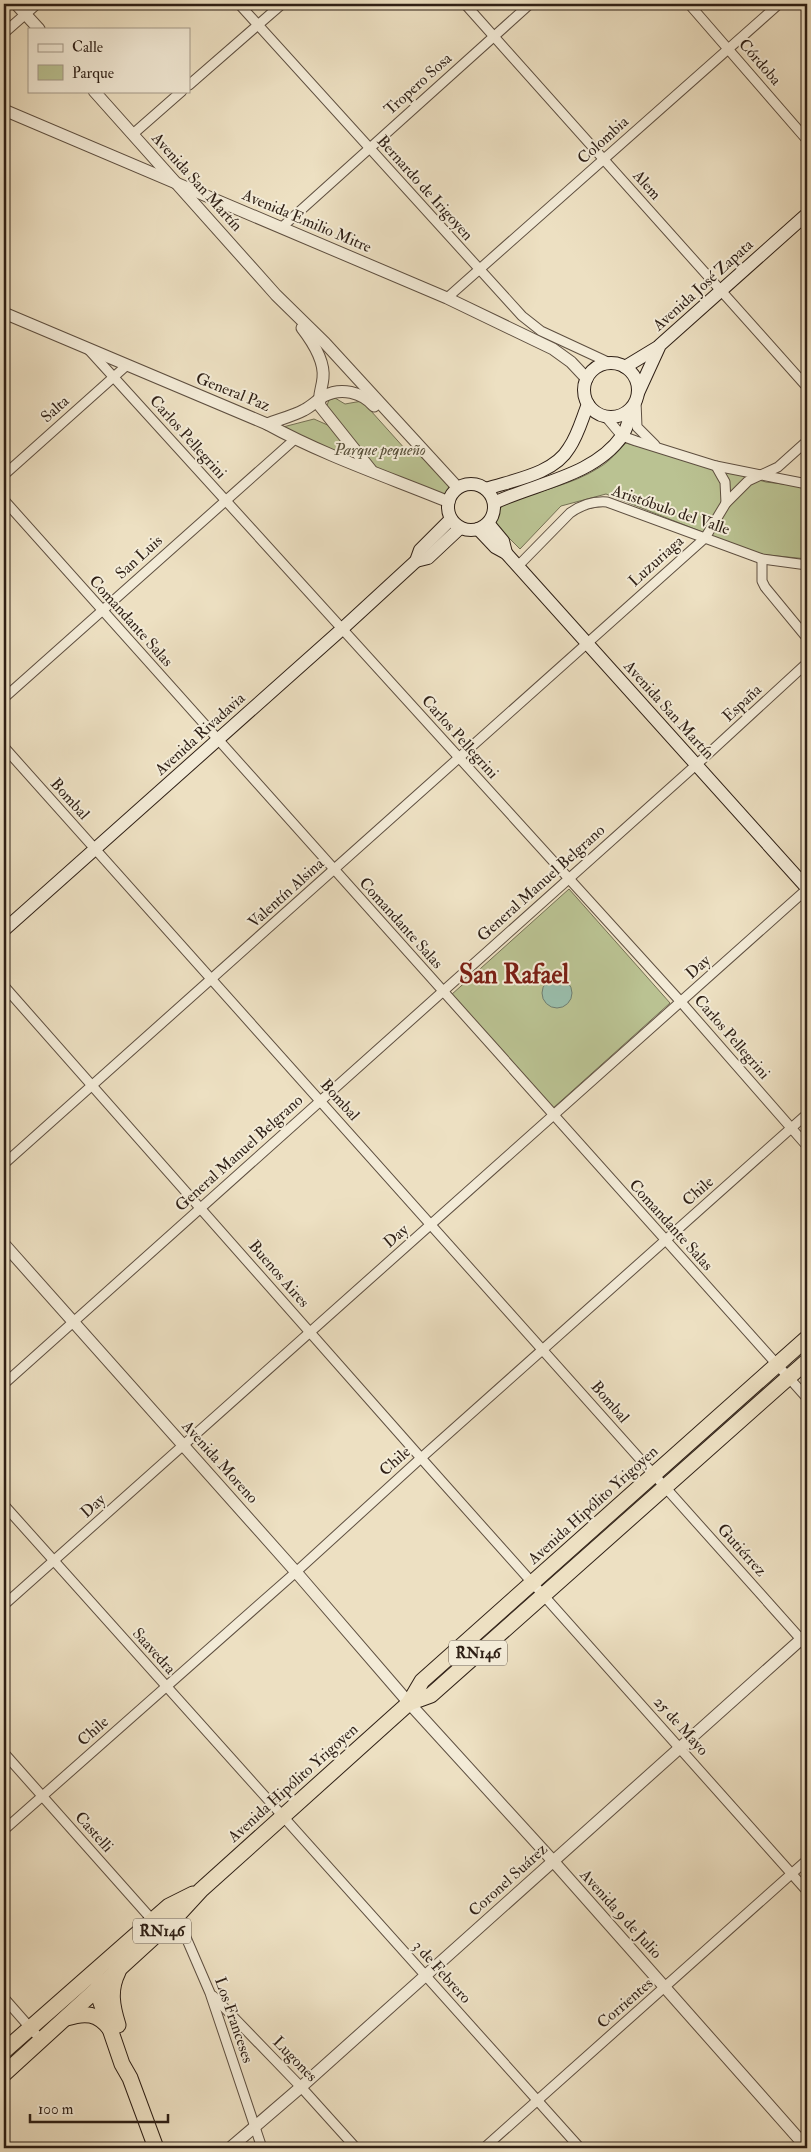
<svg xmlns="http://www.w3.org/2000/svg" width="811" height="2152" font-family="'IM FELL Double Pica',serif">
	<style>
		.green { fill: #bac292; stroke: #747054 }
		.water { fill: #9abeac; stroke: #6f7e70 }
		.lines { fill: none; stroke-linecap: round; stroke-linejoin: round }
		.minor-casing { stroke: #5e4f40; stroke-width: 11 }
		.tertiary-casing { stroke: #5e4f40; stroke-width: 13 }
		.secondary-casing { stroke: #2e1f15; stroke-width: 14 }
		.trunk-casing { stroke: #2e1f15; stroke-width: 17 }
		.minor { stroke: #f3ebd7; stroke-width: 9 }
		.tertiary { stroke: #f3ebd7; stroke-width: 11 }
		.secondary { stroke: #f3ebd7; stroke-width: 12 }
		.trunk { stroke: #ede0c2; stroke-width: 15 }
		.labels { text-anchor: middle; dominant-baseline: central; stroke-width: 4; stroke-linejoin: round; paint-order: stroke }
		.shield { fill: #f3ebd7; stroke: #695c4f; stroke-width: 1 }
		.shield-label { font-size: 15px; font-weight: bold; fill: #2e1f15 }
		.street-label { font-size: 16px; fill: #2e1f15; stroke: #f3ebd7 }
		.park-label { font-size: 16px; font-style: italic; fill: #58503a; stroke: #f3ebd7 }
		.town-label { font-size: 26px; font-weight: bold; fill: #7a1f14; stroke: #f3ebd7 }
	</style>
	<rect width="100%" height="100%" fill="#ede0c2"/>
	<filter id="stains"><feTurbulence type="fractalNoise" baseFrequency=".004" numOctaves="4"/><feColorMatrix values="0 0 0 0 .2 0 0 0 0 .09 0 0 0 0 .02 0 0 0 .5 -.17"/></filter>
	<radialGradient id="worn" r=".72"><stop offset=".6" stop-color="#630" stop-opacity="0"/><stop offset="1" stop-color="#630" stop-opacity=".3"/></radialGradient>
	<!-- green -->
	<g class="green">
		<polygon points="335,398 345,404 362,401 406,450 417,453 453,487 446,497 370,470 326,408 329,400"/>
		<polygon points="314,419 332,427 352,459 285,431 283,427"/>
		<path d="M626,443L766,482L807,487V559L758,554L606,494L561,506L520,549L493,522L503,504C534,492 573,485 600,467C610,461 618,451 626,443Z"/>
		<polygon points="569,889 670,1003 552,1109 451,995"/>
	</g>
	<!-- water -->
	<circle class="water" cx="557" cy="993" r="15"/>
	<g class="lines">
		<!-- minor casing -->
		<g class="minor-casing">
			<g id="minor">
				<polyline points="239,4 522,316 541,331 610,363"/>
				<polyline points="465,4 807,387"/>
				<polyline points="689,4 807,140"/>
				<polyline points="4,33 37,4"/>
				<polyline points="189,85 282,4"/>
				<polyline points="133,134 182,91"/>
				<polyline points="281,228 530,4"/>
				<polyline points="447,298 779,4"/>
				<polyline points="89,350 681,1002 807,1146"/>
				<polyline points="636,401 637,427 655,445"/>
				<polyline points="606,417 622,436 636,441 716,466 807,484"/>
				<polyline points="716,466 725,482 726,503"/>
				<polyline points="4,475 126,366"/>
				<polyline points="4,500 807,1398"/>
				<polyline points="762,559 762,581 765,587 807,638"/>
				<path d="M518,566L570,513C581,505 593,501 607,502L762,559L807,565"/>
				<polyline points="4,698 295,439"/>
				<polyline points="4,747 807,1646"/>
				<polyline points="4,986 421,1458 807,1891"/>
				<polyline points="4,1164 705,538 726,503 748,481 778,467 807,441"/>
				<polyline points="4,1384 696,765 807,663"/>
				<polyline points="4,1505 580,2148"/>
				<polyline points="4,1605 807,889"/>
				<polyline points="4,1753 155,1923"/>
				<polyline points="4,1830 296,1572 421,1458 807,1114"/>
				<polyline points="175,1912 210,1993 262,2148"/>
				<polyline points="213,1996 301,2087 356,2148"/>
				<polyline points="4,1998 41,2040"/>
				<polyline points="484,2148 807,1860"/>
			</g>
		</g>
		<!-- tertiary casing -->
		<g class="tertiary-casing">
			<g id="tertiary">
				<polyline points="16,4 39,29"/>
				<polyline points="94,91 276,295 325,343 458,488"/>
				<polyline points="4,110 447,298 553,349 571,362 587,379"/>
				<path d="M4,313L267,424C325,456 388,477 449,502"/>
				<path d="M302,328C312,341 325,360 323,378C322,389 318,395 320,406L371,470"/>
				<path d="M267,424C280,419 293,416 304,410C312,406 317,400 324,396C341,387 362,392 374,406"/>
				<polyline points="4,1244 296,1572 409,1703 553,1861 807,2148"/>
				<polyline points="230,2148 301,2087 807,1634"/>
			</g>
		</g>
		<!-- secondary casing -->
		<g class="secondary-casing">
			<g id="secondary">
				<circle cx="611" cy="390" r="27"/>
				<polyline points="625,367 658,347"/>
				<polyline points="638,393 660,345 807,214"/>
				<circle cx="471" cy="507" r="23"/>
				<path d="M486,489C513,480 554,474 569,448C578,435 582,419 588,404"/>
				<path d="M494,503C536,483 594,476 622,436C628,428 629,417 632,408"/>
				<polyline points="488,523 503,541 506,553"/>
				<polyline points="478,529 495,547 506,553 807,888"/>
				<polyline points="416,561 428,558 460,528"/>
				<polyline points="4,930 342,629 416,561 420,550 451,519"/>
			</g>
		</g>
		<!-- trunk casing -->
		<g class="trunk-casing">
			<g id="trunk">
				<polyline points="409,1703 431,1695 807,1361"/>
				<path d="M118,1972C109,1990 112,2006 118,2025"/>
				<polyline points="99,1981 98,1994 122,2064 130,2078 156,2148"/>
				<path d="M67,2018C85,2012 98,2013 110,2029"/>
				<polyline points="4,2051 153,1920 169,1906 193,1894"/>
				<polyline points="4,2074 178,1915 201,1890 409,1703 422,1681 807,1338"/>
			</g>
		</g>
		<!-- minor -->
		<use href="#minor" class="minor"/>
		<!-- tertiary -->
		<use href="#tertiary" class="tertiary"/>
		<!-- secondary -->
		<use href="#secondary" class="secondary"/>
		<!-- trunk -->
		<use href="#trunk" class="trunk"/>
	</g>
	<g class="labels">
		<!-- shield labels -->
		<g class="shield">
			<rect x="449" y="1640.5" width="58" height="25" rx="4"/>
			<rect x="133" y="1918.5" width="58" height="25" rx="4"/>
		</g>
		<g class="shield-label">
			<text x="478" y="1653">RN146</text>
			<text x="162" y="1931">RN146</text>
		</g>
		<!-- street labels -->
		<g class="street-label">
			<text transform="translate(760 62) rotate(49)">Córdoba</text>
			<text transform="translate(418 84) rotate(-42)">Tropero Sosa</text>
			<text transform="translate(603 140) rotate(-42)">Colombia</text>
			<text transform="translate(197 182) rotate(48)">Avenida San Martín</text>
			<text transform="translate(647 185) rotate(48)">Alem</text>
			<text transform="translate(425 188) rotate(48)">Bernardo de Irigoyen</text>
			<text transform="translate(307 221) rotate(23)">Avenida Emilio Mitre</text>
			<text transform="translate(703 285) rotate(-42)">Avenida José Zapata</text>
			<text transform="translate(233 392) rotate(22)">General Paz</text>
			<text transform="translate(55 409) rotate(-42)">Salta</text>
			<text transform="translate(188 437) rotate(48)">Carlos Pellegrini</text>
			<text transform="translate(671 510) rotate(19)">Aristóbulo del Valle</text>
			<text transform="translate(139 557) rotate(-42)">San Luis</text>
			<text transform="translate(656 561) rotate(-42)">Luzuriaga</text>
			<text transform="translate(131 621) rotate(48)">Comandante Salas</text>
			<text transform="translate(742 703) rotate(-43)">España</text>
			<text transform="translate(669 710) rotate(48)">Avenida San Martín</text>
			<text transform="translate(200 734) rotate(-42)">Avenida Rivadavia</text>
			<text transform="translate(460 737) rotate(48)">Carlos Pellegrini</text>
			<text transform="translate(70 799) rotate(48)">Bombal</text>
			<text transform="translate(541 883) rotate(-42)">General Manuel Belgrano</text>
			<text transform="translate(286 893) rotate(-42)">Valentín Alsina</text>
			<text transform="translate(401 923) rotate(48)">Comandante Salas</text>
			<text transform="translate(698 967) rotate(-42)">Day</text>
			<text transform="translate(732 1037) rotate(49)">Carlos Pellegrini</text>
			<text transform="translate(340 1100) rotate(48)">Bombal</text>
			<text transform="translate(239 1153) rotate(-42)">General Manuel Belgrano</text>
			<text transform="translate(698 1191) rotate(-42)">Chile</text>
			<text transform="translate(671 1225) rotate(48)">Comandante Salas</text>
			<text transform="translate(396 1236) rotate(-41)">Day</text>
			<text transform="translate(279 1274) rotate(49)">Buenos Aires</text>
			<text transform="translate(610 1402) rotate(49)">Bombal</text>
			<text transform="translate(395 1461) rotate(-42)">Chile</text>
			<text transform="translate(220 1462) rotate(48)">Avenida Moreno</text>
			<text transform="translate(593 1505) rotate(-42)">Avenida Hipólito Yrigoyen</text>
			<text transform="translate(93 1506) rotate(-42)">Day</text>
			<text transform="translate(742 1550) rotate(48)">Gutiérrez</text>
			<text transform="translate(154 1651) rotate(48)">Saavedra</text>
			<text transform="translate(681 1726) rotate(48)">25 de Mayo</text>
			<text transform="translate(93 1731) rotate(-42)">Chile</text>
			<text transform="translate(293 1783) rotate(-42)">Avenida Hipólito Yrigoyen</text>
			<text transform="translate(94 1832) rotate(48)">Castelli</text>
			<text transform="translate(508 1880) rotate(-42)">Coronel Suárez</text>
			<text transform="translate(621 1914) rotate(48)">Avenida 9 de Julio</text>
			<text transform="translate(442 1972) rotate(48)">3 de Febrero</text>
			<text transform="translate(625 2003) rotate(-41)">Corrientes</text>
			<text transform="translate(234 2020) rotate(71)">Los Franceses</text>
			<text transform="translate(295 2059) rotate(46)">Lugones</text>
		</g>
		<!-- park labels -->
		<g class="park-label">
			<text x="380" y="450">Parque pequeño</text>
		</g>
		<!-- town labels -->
		<g class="town-label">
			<text x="514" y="975">San Rafael</text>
		</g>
	</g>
	<!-- margin -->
	<rect width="811" height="2152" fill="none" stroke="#ede0c2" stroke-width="20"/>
	<rect x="5" y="5" width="801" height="2142" fill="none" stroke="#2e1f15" stroke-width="2.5"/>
	<rect x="10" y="10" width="791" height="2132" fill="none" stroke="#2e1f15"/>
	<!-- legend -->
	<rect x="28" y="28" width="162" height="65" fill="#f3ebd7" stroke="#a49989"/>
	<rect x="38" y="44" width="25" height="8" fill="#f3ebd7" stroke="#a49989"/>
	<text x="72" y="52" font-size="15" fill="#2e1f15">Calle</text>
	<rect x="38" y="65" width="25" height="15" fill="#bac292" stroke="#a49989"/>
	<text x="72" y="78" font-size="15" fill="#2e1f15">Parque</text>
	<!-- scale -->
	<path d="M30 2114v8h138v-8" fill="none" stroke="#2e1f15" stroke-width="2.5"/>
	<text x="38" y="2114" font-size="15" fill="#2e1f15" stroke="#f3ebd7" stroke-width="4" paint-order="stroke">100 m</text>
	<rect width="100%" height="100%" filter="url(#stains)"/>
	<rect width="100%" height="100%" fill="url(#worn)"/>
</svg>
